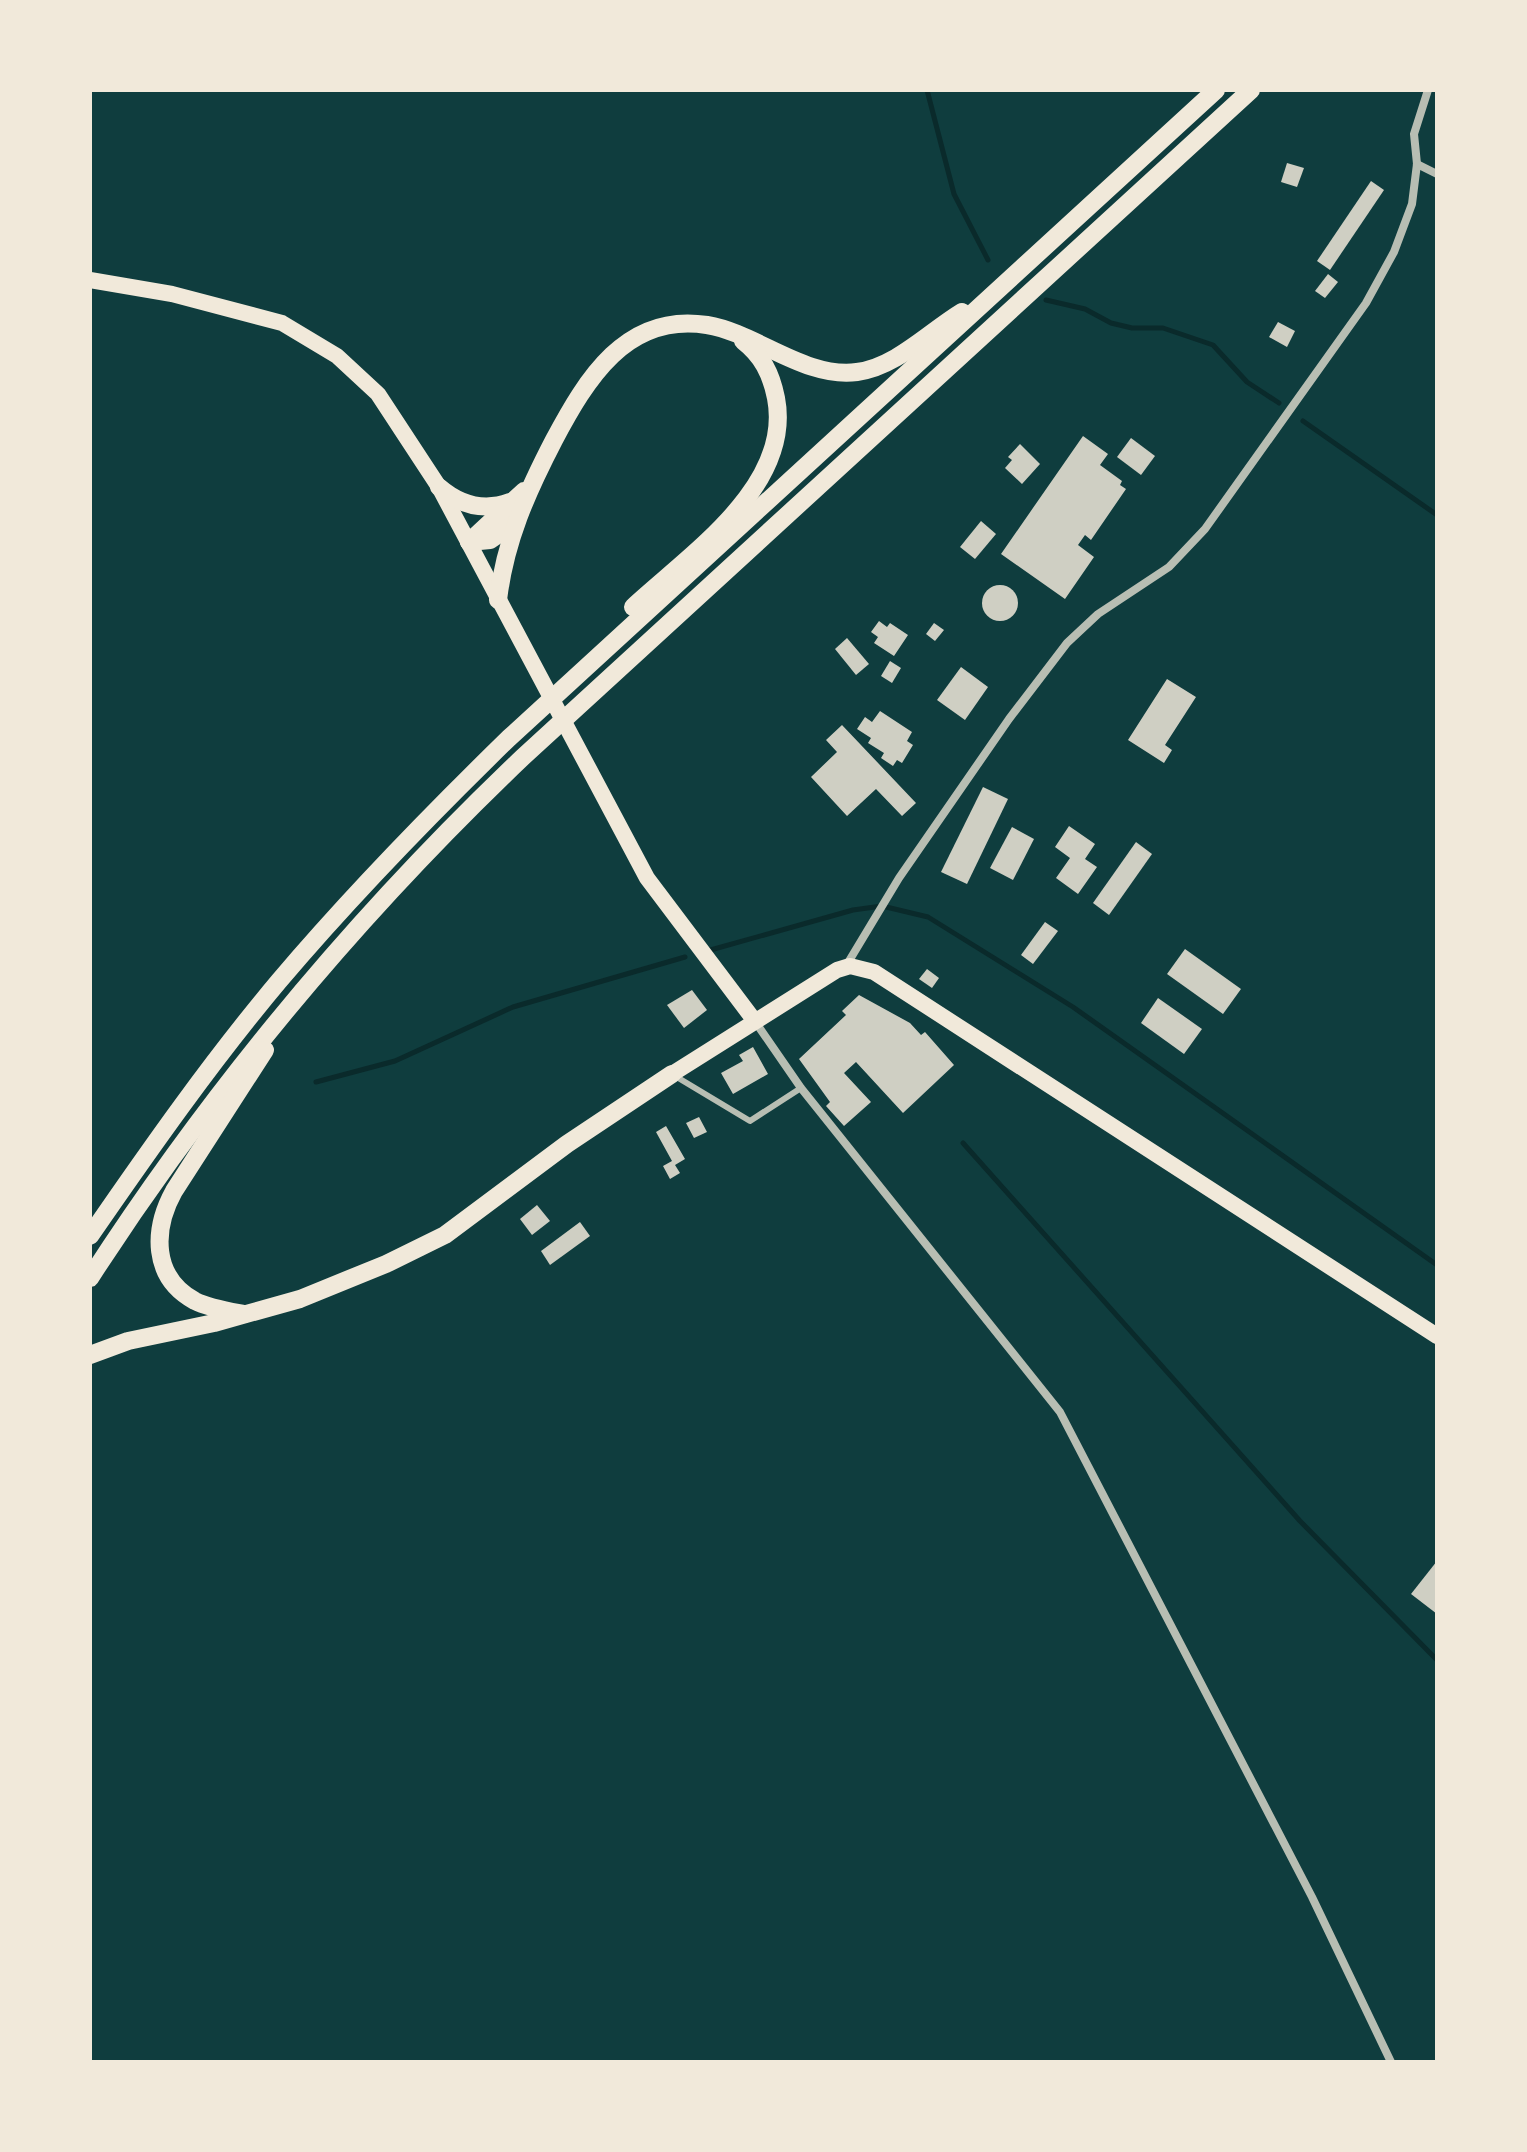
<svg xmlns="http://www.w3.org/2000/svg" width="1527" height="2152" font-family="'Libre Baskerville',serif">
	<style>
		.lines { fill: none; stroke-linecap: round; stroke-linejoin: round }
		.stream { stroke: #0a2a2b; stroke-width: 5 }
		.building { fill: #cfcfc3 }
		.service { stroke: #b8beb3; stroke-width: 6 }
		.minor { stroke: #b8beb3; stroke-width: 8 }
		.secondary { stroke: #f1e9da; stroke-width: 16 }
		.trunk { stroke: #f1e9da; stroke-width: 18 }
	</style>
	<rect width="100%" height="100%" fill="#0f3d3e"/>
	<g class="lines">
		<!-- stream -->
		<g class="stream">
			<polyline points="927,90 954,194 988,260"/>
			<polyline points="1046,300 1085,309 1111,323 1132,328 1163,328 1213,345 1247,382 1279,403"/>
			<polyline points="1303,421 1437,515"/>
			<polyline points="707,951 853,910 882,906 928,917 1073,1007 1437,1265"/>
			<polyline points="316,1082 395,1061 513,1007 685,957"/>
			<polyline points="963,1143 1300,1521 1437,1660"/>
		</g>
	</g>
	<!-- building -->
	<g class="building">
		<polygon points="1287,163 1304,168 1297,187 1281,182"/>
		<polygon points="1371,181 1384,190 1330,270 1317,261"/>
		<polygon points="1328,274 1338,282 1325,298 1315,291"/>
		<polygon points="1278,322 1295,331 1287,347 1269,337"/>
		<polygon points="1083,436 1108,454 1100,465 1122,481 1120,485 1126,489 1091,540 1085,535 1078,545 1094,557 1065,599 1001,554"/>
		<polygon points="1131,438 1155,456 1141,475 1117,457"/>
		<polygon points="1020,444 1040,464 1022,484 1005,468 1012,460 1008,457"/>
		<polygon points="981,521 996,534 975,559 960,547"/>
		<circle cx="1000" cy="603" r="18"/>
		<polygon points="879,621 887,627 890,623 908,635 894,656 874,643 878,637 871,632"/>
		<polygon points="934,623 944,630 935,641 926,634"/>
		<polygon points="847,638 869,664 856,675 835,649"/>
		<polygon points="890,661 901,668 892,683 881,676"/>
		<polygon points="961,667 988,687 965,720 937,700"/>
		<polygon points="1167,679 1196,697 1165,745 1172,750 1164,763 1128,740"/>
		<polygon points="880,711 912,732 907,741 913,745 902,763 897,760 893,766 881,758 884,753 868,743 871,738 857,729 865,717 872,722"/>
		<polygon points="842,725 916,803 902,816 876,789 847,816 811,777 837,752 826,740"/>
		<polygon points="983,787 1008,799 967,884 941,872"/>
		<polygon points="1069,826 1095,844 1085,859 1097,867 1078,894 1056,878 1070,858 1055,847"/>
		<polygon points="1012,827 1034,839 1013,880 990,868"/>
		<polygon points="1136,842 1152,854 1109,915 1093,903"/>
		<polygon points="1045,922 1058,931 1033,964 1021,955"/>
		<polygon points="1185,949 1241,989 1223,1014 1167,974"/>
		<polygon points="927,969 939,978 932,988 919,979"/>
		<polygon points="692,990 707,1010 684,1028 667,1005"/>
		<polygon points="859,995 910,1023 921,1035 925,1032 954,1065 903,1113 856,1062 844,1073 871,1102 844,1126 826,1106 830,1102 799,1059 846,1015 842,1011"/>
		<polygon points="1158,998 1202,1029 1184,1054 1141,1023"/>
		<polygon points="753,1047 768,1074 733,1094 721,1073 743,1061 739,1055"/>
		<polygon points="699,1117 707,1132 694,1138 686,1123"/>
		<polygon points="666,1126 685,1159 675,1165 680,1173 670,1179 663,1166 672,1161 656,1132"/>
		<polygon points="537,1205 550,1221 532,1235 520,1219"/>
		<polygon points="580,1222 590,1236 550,1265 541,1251"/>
		<polygon points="1437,1561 1437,1614 1411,1594"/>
	</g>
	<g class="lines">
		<!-- service -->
		<polyline class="service" points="675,1076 750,1121 801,1088"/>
		<!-- minor -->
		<g class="minor">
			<polyline points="1417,164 1437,174"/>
			<polyline points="846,966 899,878 1009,719 1067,643 1098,614 1169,567 1205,529 1366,303 1394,252 1412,204 1417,164 1414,134 1428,90"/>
			<polyline points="754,1020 801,1088 1060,1412 1312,1897 1391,2062"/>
		</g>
		<!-- secondary -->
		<g class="secondary">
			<polyline points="90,280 172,294 282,323 337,356 378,394 439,487 647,878 754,1020"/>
			<polyline points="672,1074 837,970 850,966 874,972 1437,1336"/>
		</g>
		<!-- trunk -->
		<g class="trunk">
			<path d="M439,487C460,505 483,512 510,502"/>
			<polyline points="469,542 524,491"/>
			<polyline points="469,542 490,540 515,523"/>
			<path d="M498,600C505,541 527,492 554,440C586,380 626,312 707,325C756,333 805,379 857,372C896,367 929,332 962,312"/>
			<path d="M633,607C690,554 793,486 776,398C771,373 762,356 743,341"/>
			<path d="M90,1236C150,1149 211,1062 279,981C351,896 429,816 509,738L1216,90"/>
			<path d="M90,1278C213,1088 359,913 523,757L1251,90"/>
			<path d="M244,1314C228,1311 209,1308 195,1301C151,1277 153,1229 174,1191L265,1050"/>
			<polyline points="90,1355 128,1341 214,1323 300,1299 386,1264 445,1235 567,1144 672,1074"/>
		</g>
	</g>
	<!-- border -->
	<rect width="1527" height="2152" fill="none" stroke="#f1e9da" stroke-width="184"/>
</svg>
